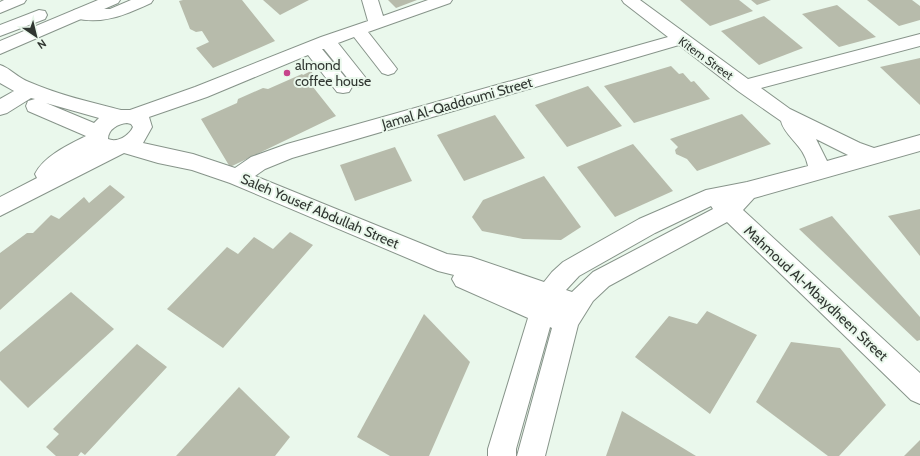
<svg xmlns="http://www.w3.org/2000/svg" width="920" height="456" font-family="Cabin,sans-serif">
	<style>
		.building { fill: #b7bbab }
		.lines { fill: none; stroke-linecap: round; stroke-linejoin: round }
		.minor-casing { stroke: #87948a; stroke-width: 2 }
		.major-casing { stroke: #87948a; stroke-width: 2 }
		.minor { fill: #fff; fill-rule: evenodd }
		.major { fill: #fff; fill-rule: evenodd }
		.poi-dot { fill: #c7448c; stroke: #eaf8ec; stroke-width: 1.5 }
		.labels { text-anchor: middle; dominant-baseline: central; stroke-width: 4; stroke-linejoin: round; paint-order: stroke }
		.far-street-label { font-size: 12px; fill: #303631; stroke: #eaf8ec }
		.poi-label { font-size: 14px; fill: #303631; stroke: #eaf8ec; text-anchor: start }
		.street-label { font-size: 14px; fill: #303631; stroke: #eaf8ec }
	</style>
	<rect width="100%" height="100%" fill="#eaf8ec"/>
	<!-- building -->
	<g class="building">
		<polygon points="183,0 242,0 275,41 213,68 196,48 209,42 202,31 196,32 190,29 179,1"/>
		<polygon points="263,0 309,0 280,15"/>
		<polygon points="388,0 417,0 396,8"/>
		<polygon points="680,0 739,0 753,11 710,26"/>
		<polygon points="751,0 771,0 757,5"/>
		<polygon points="867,0 912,0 920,6 920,20 899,26"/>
		<polygon points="837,5 876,37 839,47 802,14"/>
		<polygon points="764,16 803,48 759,65 721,31"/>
		<polygon points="920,58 920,105 880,67"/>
		<polygon points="671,66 679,74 683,73 691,82 694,81 710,99 634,123 604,86"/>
		<polygon points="311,71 320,83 313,87 336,116 230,167 201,119 237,103 238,99 263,88 268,89 302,74 303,75"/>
		<polygon points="588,86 622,126 567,147 535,105"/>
		<polygon points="742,114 771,144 697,171 687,159 676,154 675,150 678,147 670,139"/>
		<polygon points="495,115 525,158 464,181 437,135"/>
		<polygon points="633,144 673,191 615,217 577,167"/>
		<polygon points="395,147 412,181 355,201 340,165"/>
		<polygon points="544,176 581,227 561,240 523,239 482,231 472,217 483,200"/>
		<polygon points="110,185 125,197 0,310 0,253 27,233 33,233 51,215 59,219 84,197 89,203"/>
		<polygon points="920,209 920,256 888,216"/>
		<polygon points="832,216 920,317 920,340 917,341 799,229"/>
		<polygon points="290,232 313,245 223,348 167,309 227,247 238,254 254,237 273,249"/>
		<polygon points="71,292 114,329 28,408 0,380 0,352"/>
		<polygon points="707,311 757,335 710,414 635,357 669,316 697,324"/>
		<polygon points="424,314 470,362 429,456 390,456 357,437"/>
		<polygon points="791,342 840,348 886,405 839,456 828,456 756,402"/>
		<polygon points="137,344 167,367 85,455 81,452 78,456 56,456 46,447 59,434 53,429"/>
		<polygon points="239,387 290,437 275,456 176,456"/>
		<polygon points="622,411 696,456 606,456"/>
		<polygon points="920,440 920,456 904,456"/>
	</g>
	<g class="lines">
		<!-- minor casing -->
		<g class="minor-casing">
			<g id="minor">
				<path d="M131,0H153L151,3C125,15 103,25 74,18L72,14L74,10L80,9H110Z"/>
				<path d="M362,0H378L383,16L428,0H452L450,3L368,32L394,65L397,69L394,73L388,75L382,73L354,37L338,43L365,77L368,81L365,85L359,87L353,85L324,49H322L349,82L352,87L349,92L343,93L337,92L308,55L207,97L149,117L152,127L143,143L193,154L235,168L251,157L287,144L668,37L624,3L622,0H640L748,79L920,34V46L761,88L790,109L860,143L874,148L920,135V151L754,198L743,210L920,373V404L911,400L727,222L609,286L593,301L578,325L545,456H517L552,328L550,327L516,449V456H488V449L528,318L456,286L452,279L454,275L438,271L230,183L192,170L158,163L124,153L0,216V197L37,178L35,174C44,156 68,145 86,136L28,111L26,106L28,101L35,99L31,98L7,113L0,115V99L14,91L0,83V65C10,68 18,78 29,82C59,95 90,102 121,110H130L195,87L321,37L368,21ZM679,45L738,91L781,121C785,137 804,145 808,166L747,182L706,190L639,219L563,262L552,272L544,282L471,257L447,254L255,176L265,169L292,158ZM46,103L99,118L94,123ZM127,123L131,124L133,127C129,136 117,143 108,139C108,129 118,124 127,123ZM816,139L848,155L827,161ZM711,206L713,209L593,272L572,292L566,290L579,276L655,233Z"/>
			</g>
		</g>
		<!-- major casing -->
		<g class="major-casing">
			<g id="major">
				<polygon points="4,0 26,0 24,3 0,13 0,2"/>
				<polygon points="98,0 120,0 118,3 0,54 0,41"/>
				<polygon points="39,10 45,11 47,15 45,19 0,36 0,25"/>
			</g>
		</g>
		<!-- minor -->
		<use href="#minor" class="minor"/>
		<!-- major -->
		<use href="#major" class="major"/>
	</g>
	<!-- markers -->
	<circle class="poi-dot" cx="287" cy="73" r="4"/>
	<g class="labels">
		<!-- far-street labels -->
		<g class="far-street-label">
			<text transform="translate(706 58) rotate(36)">Kitem Street</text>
		</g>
		<!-- poi labels -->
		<g class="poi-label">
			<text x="295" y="65">almond<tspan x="295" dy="16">coffee house</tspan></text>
		</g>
		<!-- street labels -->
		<g class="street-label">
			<text transform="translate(457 103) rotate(-16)">Jamal Al-Qaddoumi Street</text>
			<text transform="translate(320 211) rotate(23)">Saleh Yousef Abdullah Street</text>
			<text transform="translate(816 293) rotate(43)">Mahmoud Al-Mbaydheen Street</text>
		</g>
	</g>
	<!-- north arrow -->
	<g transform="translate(36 36) rotate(145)" stroke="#eaf8ec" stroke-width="3" paint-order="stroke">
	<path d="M0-3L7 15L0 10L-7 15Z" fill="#303631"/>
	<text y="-6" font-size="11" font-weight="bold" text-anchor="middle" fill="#303631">N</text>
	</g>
</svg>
